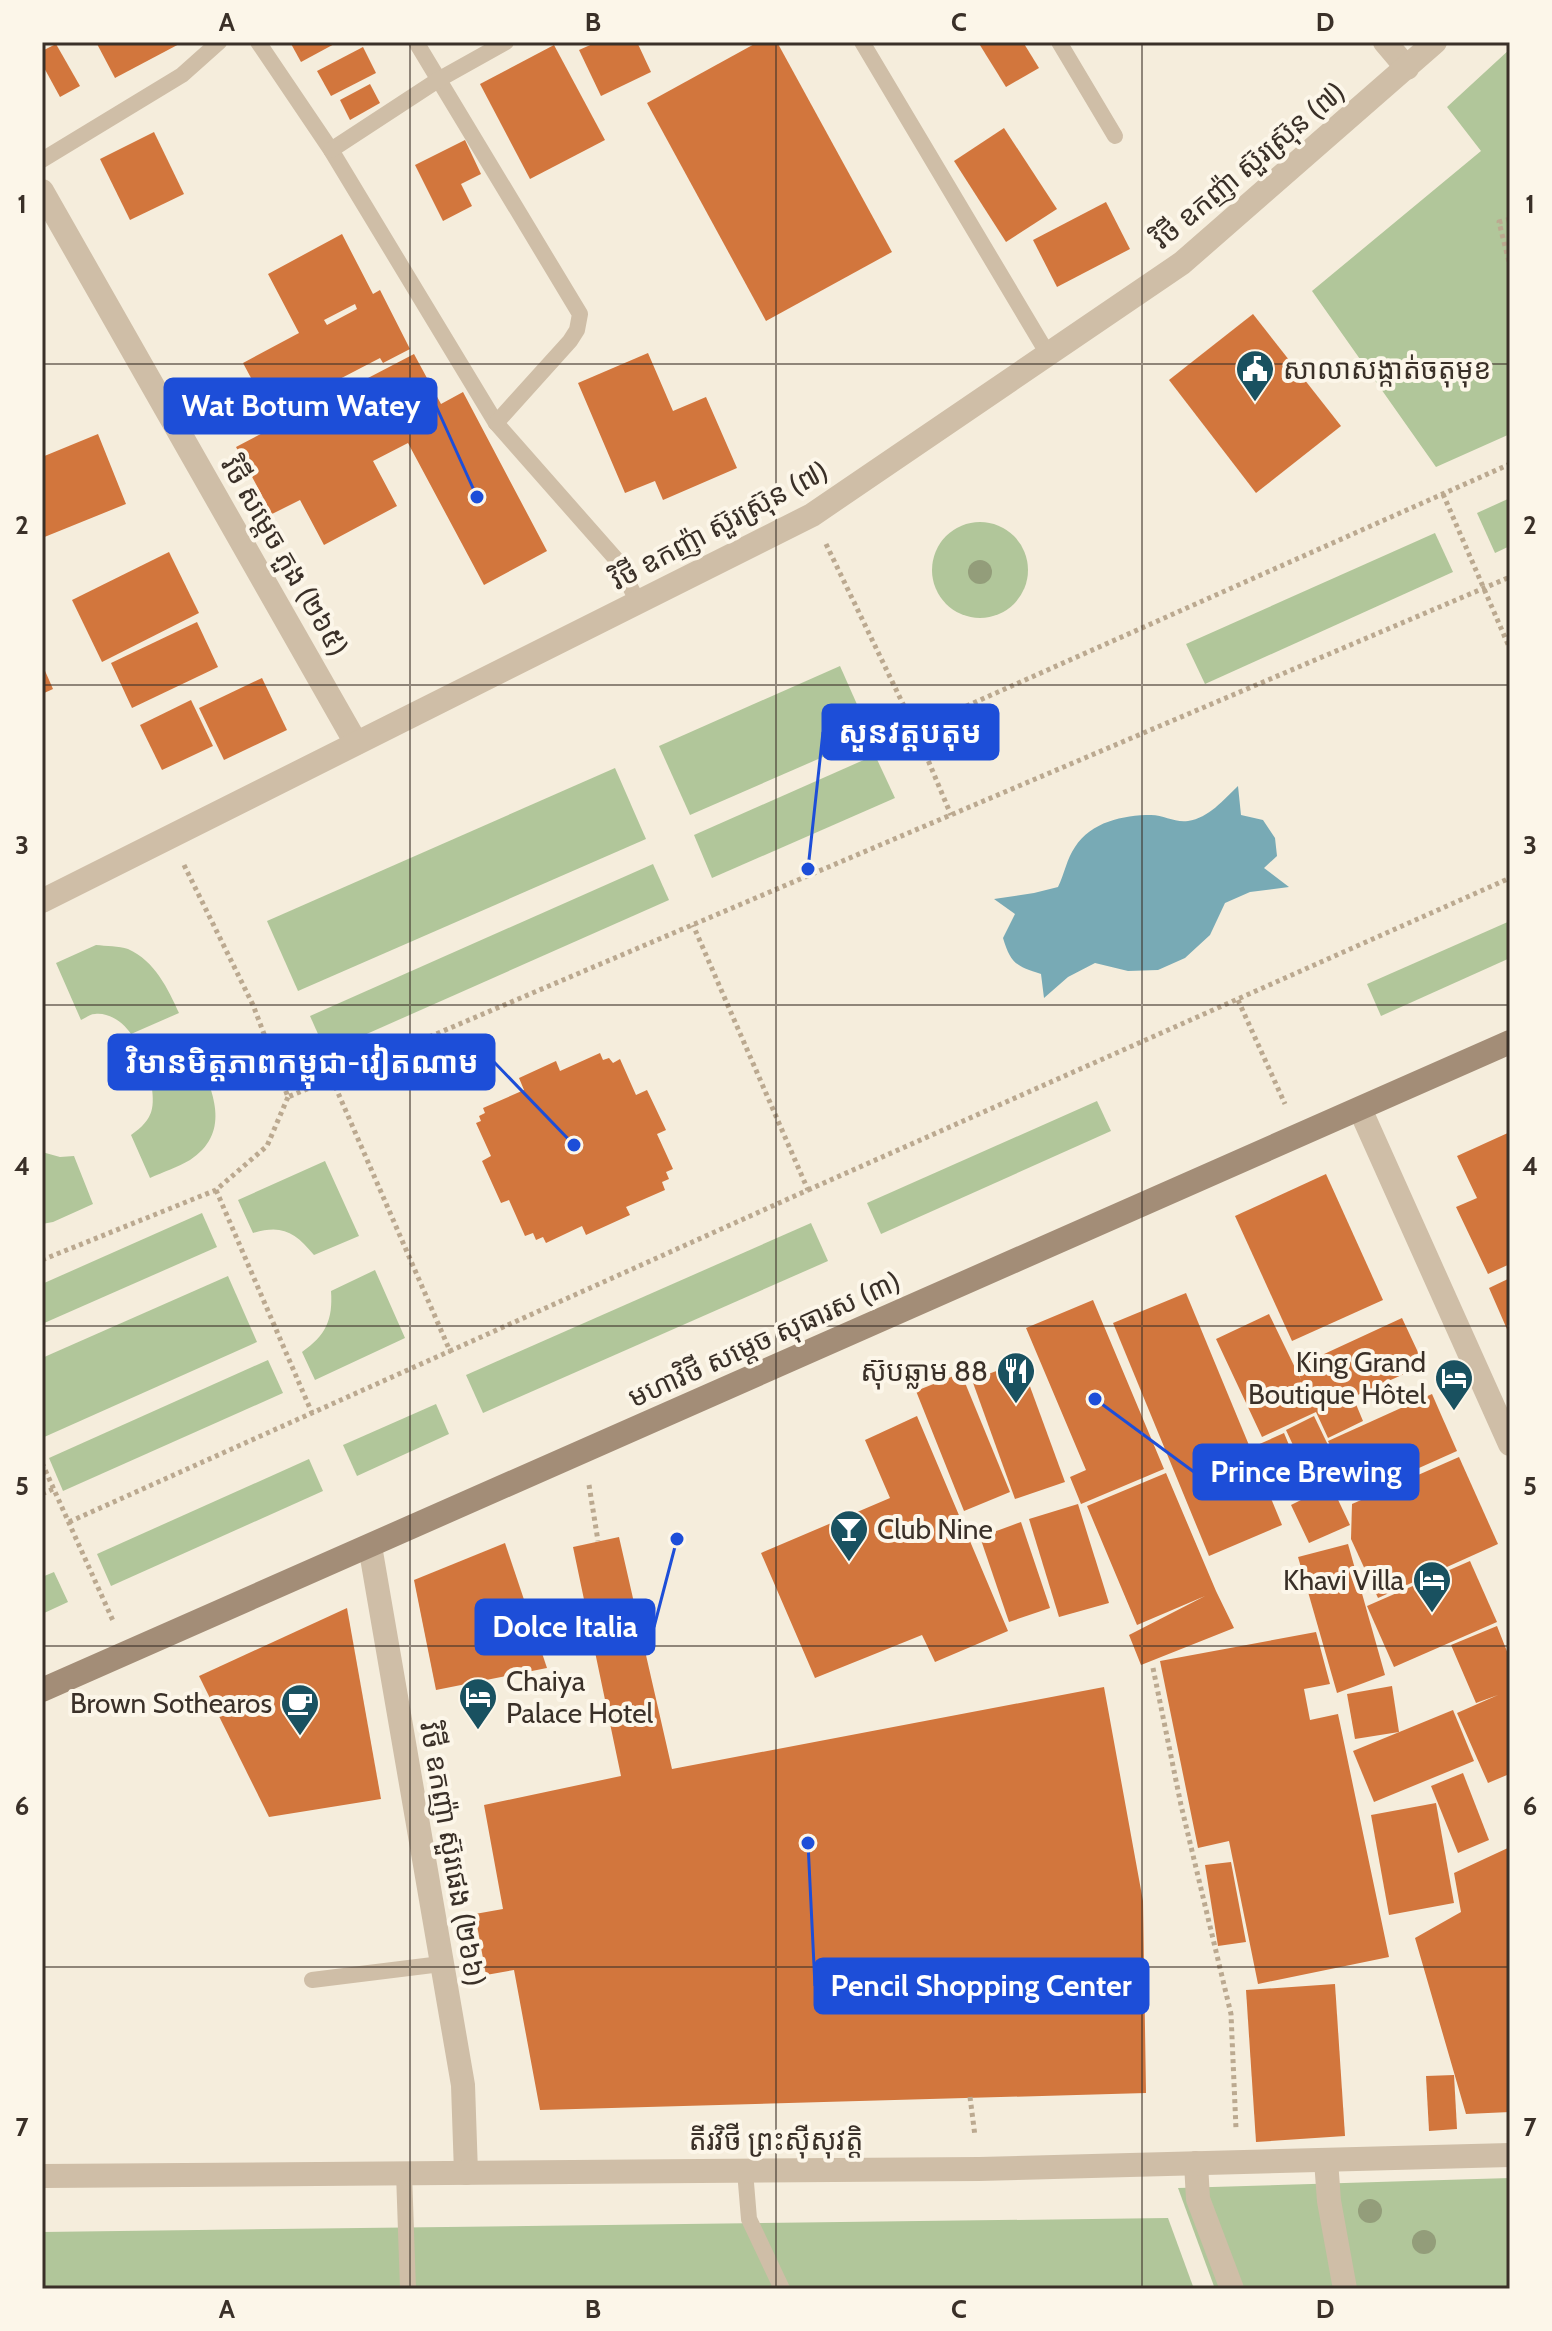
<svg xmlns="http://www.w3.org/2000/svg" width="1552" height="2331" font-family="Cabin,'Noto Sans Khmer',sans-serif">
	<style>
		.green { fill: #b1c69a }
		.water { fill: #78aab5 }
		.building { fill: #d2763d; fill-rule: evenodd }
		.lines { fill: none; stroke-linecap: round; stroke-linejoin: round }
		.path { stroke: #bba990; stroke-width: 5; stroke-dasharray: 4 4; stroke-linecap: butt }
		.lane { stroke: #cfbea7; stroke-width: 16 }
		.street { stroke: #cfbea7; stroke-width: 24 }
		.secondary { stroke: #a38d77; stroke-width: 24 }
		.tree { fill: #939d7a }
		.grid { fill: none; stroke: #3a3028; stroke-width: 2; stroke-opacity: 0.55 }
		.labels { text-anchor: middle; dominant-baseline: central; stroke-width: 8; stroke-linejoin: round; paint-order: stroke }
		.street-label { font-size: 28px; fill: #3a3028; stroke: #fcf6e9 }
		.poi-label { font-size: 28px; fill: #3a3028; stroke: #fcf6e9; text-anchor: end }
		.leader { fill: none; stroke: #1d4ed8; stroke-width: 3 }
		.callout-dot { fill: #1d4ed8; stroke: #fcf6e9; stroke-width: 3 }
		.callout { fill: #1d4ed8; stroke: #1d4ed8; stroke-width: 3 }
		.callout-label { font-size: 30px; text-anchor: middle; font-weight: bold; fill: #fff }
		.neatline { fill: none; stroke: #3a3028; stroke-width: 3 }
		.grid-label { font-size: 26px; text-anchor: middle; font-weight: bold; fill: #3a3028 }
	</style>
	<rect width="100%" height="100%" fill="#f5eddc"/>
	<!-- green -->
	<g class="green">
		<polygon points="1510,49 1510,434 1436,467 1312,291 1481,151 1447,107"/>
		<polygon points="1510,498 1510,546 1495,553 1477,513"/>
		<circle cx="980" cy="570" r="48"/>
		<polygon points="1435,533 1453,572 1205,684 1186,644"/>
		<polygon points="840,666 871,736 690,815 659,746"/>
		<polygon points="875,755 895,798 712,878 694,835"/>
		<polygon points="615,768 646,839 298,991 267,921"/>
		<polygon points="653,864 669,900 326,1052 310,1016"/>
		<polygon points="1510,921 1510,958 1381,1016 1367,984"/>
		<path d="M96,945C106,946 119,946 128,949C155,961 168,989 179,1013L131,1034C124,1023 109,1012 95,1014C90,1014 86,1018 81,1020L56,963Z"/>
		<path d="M199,1060C215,1095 230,1134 190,1160C178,1167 163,1172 150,1178L131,1135C154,1119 155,1108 151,1081Z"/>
		<polygon points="1097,1101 1111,1131 881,1234 867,1203"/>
		<polygon points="42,1152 60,1157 74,1156 93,1204 53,1222 42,1224"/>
		<path d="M325,1161L359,1236L314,1255C295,1232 282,1224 253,1233L238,1200Z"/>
		<polygon points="202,1213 217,1247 42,1324 42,1284"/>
		<polygon points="811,1223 828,1261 483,1413 466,1375"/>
		<path d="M375,1270L405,1338L315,1380L302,1352C326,1335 333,1320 331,1291Z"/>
		<polygon points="228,1276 257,1342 42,1438 42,1358"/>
		<polygon points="268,1360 283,1393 63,1491 49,1458"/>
		<polygon points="436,1404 449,1434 357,1476 343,1445"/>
		<polygon points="309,1459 323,1491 111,1586 97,1554"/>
		<polygon points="54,1572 68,1602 42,1614 42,1577"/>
		<polygon points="1510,2178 1510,2289 1215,2289 1178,2188"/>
		<polygon points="1168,2218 1194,2289 42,2289 42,2232"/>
	</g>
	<!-- water -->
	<path class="water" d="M1238,786L1241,815L1263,820L1275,838L1277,856L1264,868L1289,887L1250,892L1225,903L1210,935L1185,958L1158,970L1128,971L1095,963L1068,977L1044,998L1041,974C1016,966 1011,964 1003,938L1015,914L994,899L1034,893L1058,887C1064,875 1067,858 1075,847C1091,822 1123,815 1151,815C1164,815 1175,823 1188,821C1209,818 1223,800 1238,786Z"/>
	<!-- building -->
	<g class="building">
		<polygon points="96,42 183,42 115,78"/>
		<polygon points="290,42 338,42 301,62"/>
		<polygon points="597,42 637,42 651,72 601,96 579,50"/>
		<polygon points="758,42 777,42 892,252 766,321 647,103"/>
		<polygon points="978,42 1023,42 1039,68 1006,87"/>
		<polygon points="56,44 80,86 60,97 42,64 42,51"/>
		<polygon points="554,45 605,140 530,179 480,84"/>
		<polygon points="363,47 376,73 331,96 317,71"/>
		<polygon points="370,84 380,103 350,120 340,100"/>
		<polygon points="1004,128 1057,209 1006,242 954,161"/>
		<polygon points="154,132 184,194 130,220 100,159"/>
		<polygon points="465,140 481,174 461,184 472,206 443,221 415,165"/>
		<polygon points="1106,202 1130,249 1057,287 1033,240"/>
		<path d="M342,234L373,294L380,290L410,349L383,363L380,358L309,395L313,401L274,421L243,363L299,333L268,274ZM355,304L357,309L327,325L324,320Z"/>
		<polygon points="1253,314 1341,426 1256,493 1169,380"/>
		<polygon points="648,353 673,411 706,397 737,468 663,500 655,481 625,493 578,383"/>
		<polygon points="414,354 441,404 463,392 547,551 484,585 408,443 373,461 397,506 324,545 300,500 272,514 236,447"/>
		<polygon points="98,434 126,504 42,538 42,457"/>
		<polygon points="169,552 199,613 102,662 72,600"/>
		<polygon points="197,622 218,667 132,708 111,663"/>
		<polygon points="42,664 53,689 42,694"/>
		<polygon points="262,678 287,730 224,760 199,708"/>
		<polygon points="191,700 213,746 162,770 140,725"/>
		<polygon points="600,1053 603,1060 609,1058 613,1063 620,1059 636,1095 647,1090 666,1130 657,1134 673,1169 666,1172 669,1179 662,1182 665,1190 626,1207 630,1215 586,1235 582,1226 546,1243 543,1237 536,1240 533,1233 525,1236 509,1200 501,1203 482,1161 491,1156 476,1123 481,1121 479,1116 485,1113 483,1108 524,1090 519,1078 556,1061 560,1071"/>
		<polygon points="1510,1132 1510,1264 1488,1274 1456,1207 1477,1198 1457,1156"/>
		<polygon points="1326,1174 1383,1300 1292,1341 1235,1216"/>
		<polygon points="1510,1278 1510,1336 1489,1288"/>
		<polygon points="1186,1293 1282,1525 1209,1556 1113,1323"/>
		<polygon points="1093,1300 1164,1469 1081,1504 1070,1477 1086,1470 1026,1328"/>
		<polygon points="1269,1314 1301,1380 1296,1367 1402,1318 1424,1365 1353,1397 1363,1421 1328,1438 1316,1412 1262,1437 1216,1339"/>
		<polygon points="1021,1362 1065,1482 1015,1499 972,1380"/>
		<polygon points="961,1373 1010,1492 964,1511 916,1391"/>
		<polygon points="1432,1394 1457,1451 1354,1497 1328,1441"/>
		<polygon points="917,1416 1008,1631 935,1662 922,1635 815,1678 761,1553 890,1498 865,1440"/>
		<polygon points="1314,1416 1342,1474 1313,1488 1286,1430"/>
		<polygon points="1284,1433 1294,1457 1265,1470 1255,1446"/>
		<polygon points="1459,1457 1498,1544 1378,1598 1351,1539 1352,1504"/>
		<polygon points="1166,1473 1216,1591 1234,1628 1141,1665 1129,1635 1205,1596 1137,1625 1087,1506"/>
		<polygon points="1331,1485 1350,1525 1309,1543 1291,1505"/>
		<polygon points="1078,1504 1109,1603 1059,1617 1029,1519"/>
		<polygon points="1021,1522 1050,1608 1009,1622 980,1537"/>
		<polygon points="619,1537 672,1769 1104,1687 1143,1901 1146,2093 540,2110 514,1970 486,1975 475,1914 503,1909 484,1805 621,1776 573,1547"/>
		<polygon points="505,1543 547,1668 436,1690 414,1580"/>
		<polygon points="1348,1544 1385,1675 1337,1693 1298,1557"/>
		<polygon points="1470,1561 1497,1622 1394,1667 1367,1606"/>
		<polygon points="347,1608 381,1799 269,1817 199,1676"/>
		<polygon points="1497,1626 1510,1659 1510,1782 1507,1775 1488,1783 1457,1713 1498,1695 1476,1703 1451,1645"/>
		<polygon points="1316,1632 1330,1684 1304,1689 1310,1720 1338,1714 1389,1957 1258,1984 1229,1841 1198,1848 1160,1661"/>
		<polygon points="1392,1686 1399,1732 1355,1739 1347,1694"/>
		<polygon points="1453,1710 1474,1761 1374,1802 1353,1751"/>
		<polygon points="1463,1773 1489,1840 1458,1853 1431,1786"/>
		<polygon points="1436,1803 1454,1903 1389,1915 1371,1815"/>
		<polygon points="1510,1847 1510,2112 1466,2114 1415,1938 1461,1912 1454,1873"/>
		<polygon points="1231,1862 1246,1942 1218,1946 1205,1865"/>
		<polygon points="1335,1984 1345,2136 1256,2142 1246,1990"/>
		<polygon points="1454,2075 1457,2129 1429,2131 1426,2076"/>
	</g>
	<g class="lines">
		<!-- path -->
		<g class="path">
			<polyline points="1510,219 1499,222 1510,266"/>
			<polyline points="1443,494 1510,649"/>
			<polyline points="826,544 915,729 951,815"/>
			<polyline points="915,729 1510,464"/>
			<polyline points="184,865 253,1005 288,1097 1510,577"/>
			<polyline points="1238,1000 1285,1104"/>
			<polyline points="332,1079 450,1351 808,1190 693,925"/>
			<polyline points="216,1190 312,1413"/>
			<polyline points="808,1190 1510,878"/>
			<polyline points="42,1260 216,1190 267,1146 288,1097"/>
			<polyline points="42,1463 114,1623"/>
			<polyline points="589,1485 598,1541"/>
			<polyline points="42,1494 53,1489"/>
			<polyline points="69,1522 450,1351"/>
			<polyline points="1153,1668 1181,1805 1231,2014 1236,2129"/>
			<polyline points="970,2097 975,2136"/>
		</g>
		<!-- lane -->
		<g class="lane">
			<polyline points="258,42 331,150 496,423 615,558 638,602"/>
			<polyline points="416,42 580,314 577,330 570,341 496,423"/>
			<polyline points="862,42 1049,356"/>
			<polyline points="1059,42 1115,136"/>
			<polyline points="331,150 438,80 506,42"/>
			<polyline points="42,160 182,75 219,42"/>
			<polyline points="312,1980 441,1964"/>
			<polyline points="745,2171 749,2219 782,2289"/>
			<polyline points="404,2173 408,2289"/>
		</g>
		<!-- street -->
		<g class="street">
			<polyline points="1385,42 1407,68"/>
			<polyline points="42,191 356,743"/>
			<polyline points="42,901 812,515 1182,263 1435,42"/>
			<polyline points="1360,1109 1510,1444"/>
			<polyline points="370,1546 463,2085 466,2173"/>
			<polyline points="1326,2160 1329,2201 1345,2289"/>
			<polyline points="1196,2163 1198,2199 1232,2289"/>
			<polyline points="42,2176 979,2169 1510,2155"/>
		</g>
		<!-- secondary -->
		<polyline class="secondary" points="42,1690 1510,1042"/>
	</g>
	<!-- trees -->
	<g class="tree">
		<circle cx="980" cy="572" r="12"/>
		<circle cx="1370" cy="2211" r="12"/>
		<circle cx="1424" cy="2242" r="12"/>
	</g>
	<!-- grid -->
	<path class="grid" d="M410,42V2289M776,42V2289M1142,42V2289M42,364H1510M42,685H1510M42,1005H1510M42,1326H1510M42,1646H1510M42,1967H1510"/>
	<!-- icons -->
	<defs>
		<g id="civic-pin" transform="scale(2)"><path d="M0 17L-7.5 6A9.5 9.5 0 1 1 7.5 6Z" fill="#195160" stroke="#fcf6e9"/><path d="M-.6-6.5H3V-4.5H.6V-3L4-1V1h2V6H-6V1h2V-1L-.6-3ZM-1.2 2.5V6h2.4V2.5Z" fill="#fff"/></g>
		<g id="restaurant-pin" transform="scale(2)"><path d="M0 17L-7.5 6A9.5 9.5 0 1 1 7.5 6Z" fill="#195160" stroke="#fcf6e9"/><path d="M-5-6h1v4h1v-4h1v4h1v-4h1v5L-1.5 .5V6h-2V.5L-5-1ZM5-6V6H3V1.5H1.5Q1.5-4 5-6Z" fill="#fff"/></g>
		<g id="hotel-pin" transform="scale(2)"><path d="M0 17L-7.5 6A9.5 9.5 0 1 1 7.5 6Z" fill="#195160" stroke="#fcf6e9"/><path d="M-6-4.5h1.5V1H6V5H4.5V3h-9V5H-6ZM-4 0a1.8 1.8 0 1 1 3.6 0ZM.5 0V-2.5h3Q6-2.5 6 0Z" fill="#fff"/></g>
		<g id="bar-pin" transform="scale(2)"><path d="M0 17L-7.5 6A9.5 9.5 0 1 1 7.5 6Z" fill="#195160" stroke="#fcf6e9"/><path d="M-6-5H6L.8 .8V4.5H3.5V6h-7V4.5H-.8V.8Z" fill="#fff"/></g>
		<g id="cafe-pin" transform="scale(2)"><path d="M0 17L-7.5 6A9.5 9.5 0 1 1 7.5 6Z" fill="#195160" stroke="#fcf6e9"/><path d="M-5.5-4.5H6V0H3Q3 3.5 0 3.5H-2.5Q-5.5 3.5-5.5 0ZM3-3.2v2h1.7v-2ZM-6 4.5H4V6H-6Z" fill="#fff"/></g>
	</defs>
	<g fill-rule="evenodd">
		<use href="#civic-pin" x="1255" y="369"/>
		<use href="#restaurant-pin" x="1016" y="1371"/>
		<use href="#hotel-pin" x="1454" y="1378"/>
		<use href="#bar-pin" x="849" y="1529"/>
		<use href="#hotel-pin" x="1432" y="1580"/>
		<use href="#hotel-pin" x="478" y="1697"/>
		<use href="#cafe-pin" x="300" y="1703"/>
	</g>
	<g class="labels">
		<!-- street labels -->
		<g class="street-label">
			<text transform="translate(1248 165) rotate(-40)">វិថី ឧកញ៉ា ស៊ួរស៊្រុន (៧)</text>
			<text transform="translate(719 525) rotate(-28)">វិថី ឧកញ៉ា ស៊ួរស៊្រុន (៧)</text>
			<text transform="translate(285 556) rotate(60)">វិថី សម្តេច ភួង (២៦៥)</text>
			<text transform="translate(764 1339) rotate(-24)">មហាវិថី សម្តេច សុធារស (៣)</text>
			<text transform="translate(453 1854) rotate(80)">វិថី ឧកញ៉ា ស៊ួរផេង (២៦៦)</text>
			<text x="776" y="2140">តីរវិថី ព្រះស៊ីសុវត្តិ</text>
		</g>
		<!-- poi labels -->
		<g class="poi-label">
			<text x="1283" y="369" text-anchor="start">សាលាសង្កាត់ចតុមុខ</text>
			<text x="1426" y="1362">King Grand<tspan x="1426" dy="32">Boutique Hôtel</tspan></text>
			<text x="988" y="1371">ស៊ុបឆ្លាម 88</text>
			<text x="877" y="1529" text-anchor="start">Club Nine</text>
			<text x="1404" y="1580">Khavi Villa</text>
			<text x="506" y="1681" text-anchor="start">Chaiya<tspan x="506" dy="32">Palace Hotel</tspan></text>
			<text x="272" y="1703">Brown Sothearos</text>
		</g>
	</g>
	<!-- callouts -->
	<path class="leader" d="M477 497L436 406M808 869L823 732M574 1145L494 1062M1095 1399L1194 1472M677 1539L654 1627M808 1843L815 1986"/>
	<g class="callout-dot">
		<circle cx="477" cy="497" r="8"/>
		<circle cx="808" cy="869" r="8"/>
		<circle cx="574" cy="1145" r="8"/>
		<circle cx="1095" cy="1399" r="8"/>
		<circle cx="677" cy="1539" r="8"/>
		<circle cx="808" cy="1843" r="8"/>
	</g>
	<g class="callout">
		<rect x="165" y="379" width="271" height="54" rx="8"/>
		<rect x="823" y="705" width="175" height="54" rx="8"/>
		<rect x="109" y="1035" width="385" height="54" rx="8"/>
		<rect x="1194" y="1445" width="224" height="54" rx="8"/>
		<rect x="476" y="1600" width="178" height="54" rx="8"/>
		<rect x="815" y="1959" width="333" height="54" rx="8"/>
	</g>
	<g class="callout-label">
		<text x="301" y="416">Wat Botum Watey</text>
		<text x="910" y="743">សួនវត្តបតុម</text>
		<text x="302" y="1073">វិមានមិត្តភាពកម្ពុជា-វៀតណាម</text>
		<text x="1306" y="1482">Prince Brewing</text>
		<text x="565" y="1637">Dolce Italia</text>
		<text x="981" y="1996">Pencil Shopping Center</text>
	</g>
	<!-- border -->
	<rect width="1552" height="2331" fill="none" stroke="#fcf6e9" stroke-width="88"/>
	<rect x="44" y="44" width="1464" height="2243" class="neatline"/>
	<g class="grid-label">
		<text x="227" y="31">A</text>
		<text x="593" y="31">B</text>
		<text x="959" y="31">C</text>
		<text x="1325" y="31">D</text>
		<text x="22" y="213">1</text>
		<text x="1530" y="213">1</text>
		<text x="22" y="534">2</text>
		<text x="1530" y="534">2</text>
		<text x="22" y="854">3</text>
		<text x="1530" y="854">3</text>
		<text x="22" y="1175">4</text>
		<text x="1530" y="1175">4</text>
		<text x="22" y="1495">5</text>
		<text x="1530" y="1495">5</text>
		<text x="22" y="1815">6</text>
		<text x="1530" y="1815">6</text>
		<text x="22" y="2136">7</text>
		<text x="1530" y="2136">7</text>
		<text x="227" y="2318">A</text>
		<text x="593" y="2318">B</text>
		<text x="959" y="2318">C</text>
		<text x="1325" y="2318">D</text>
	</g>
</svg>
